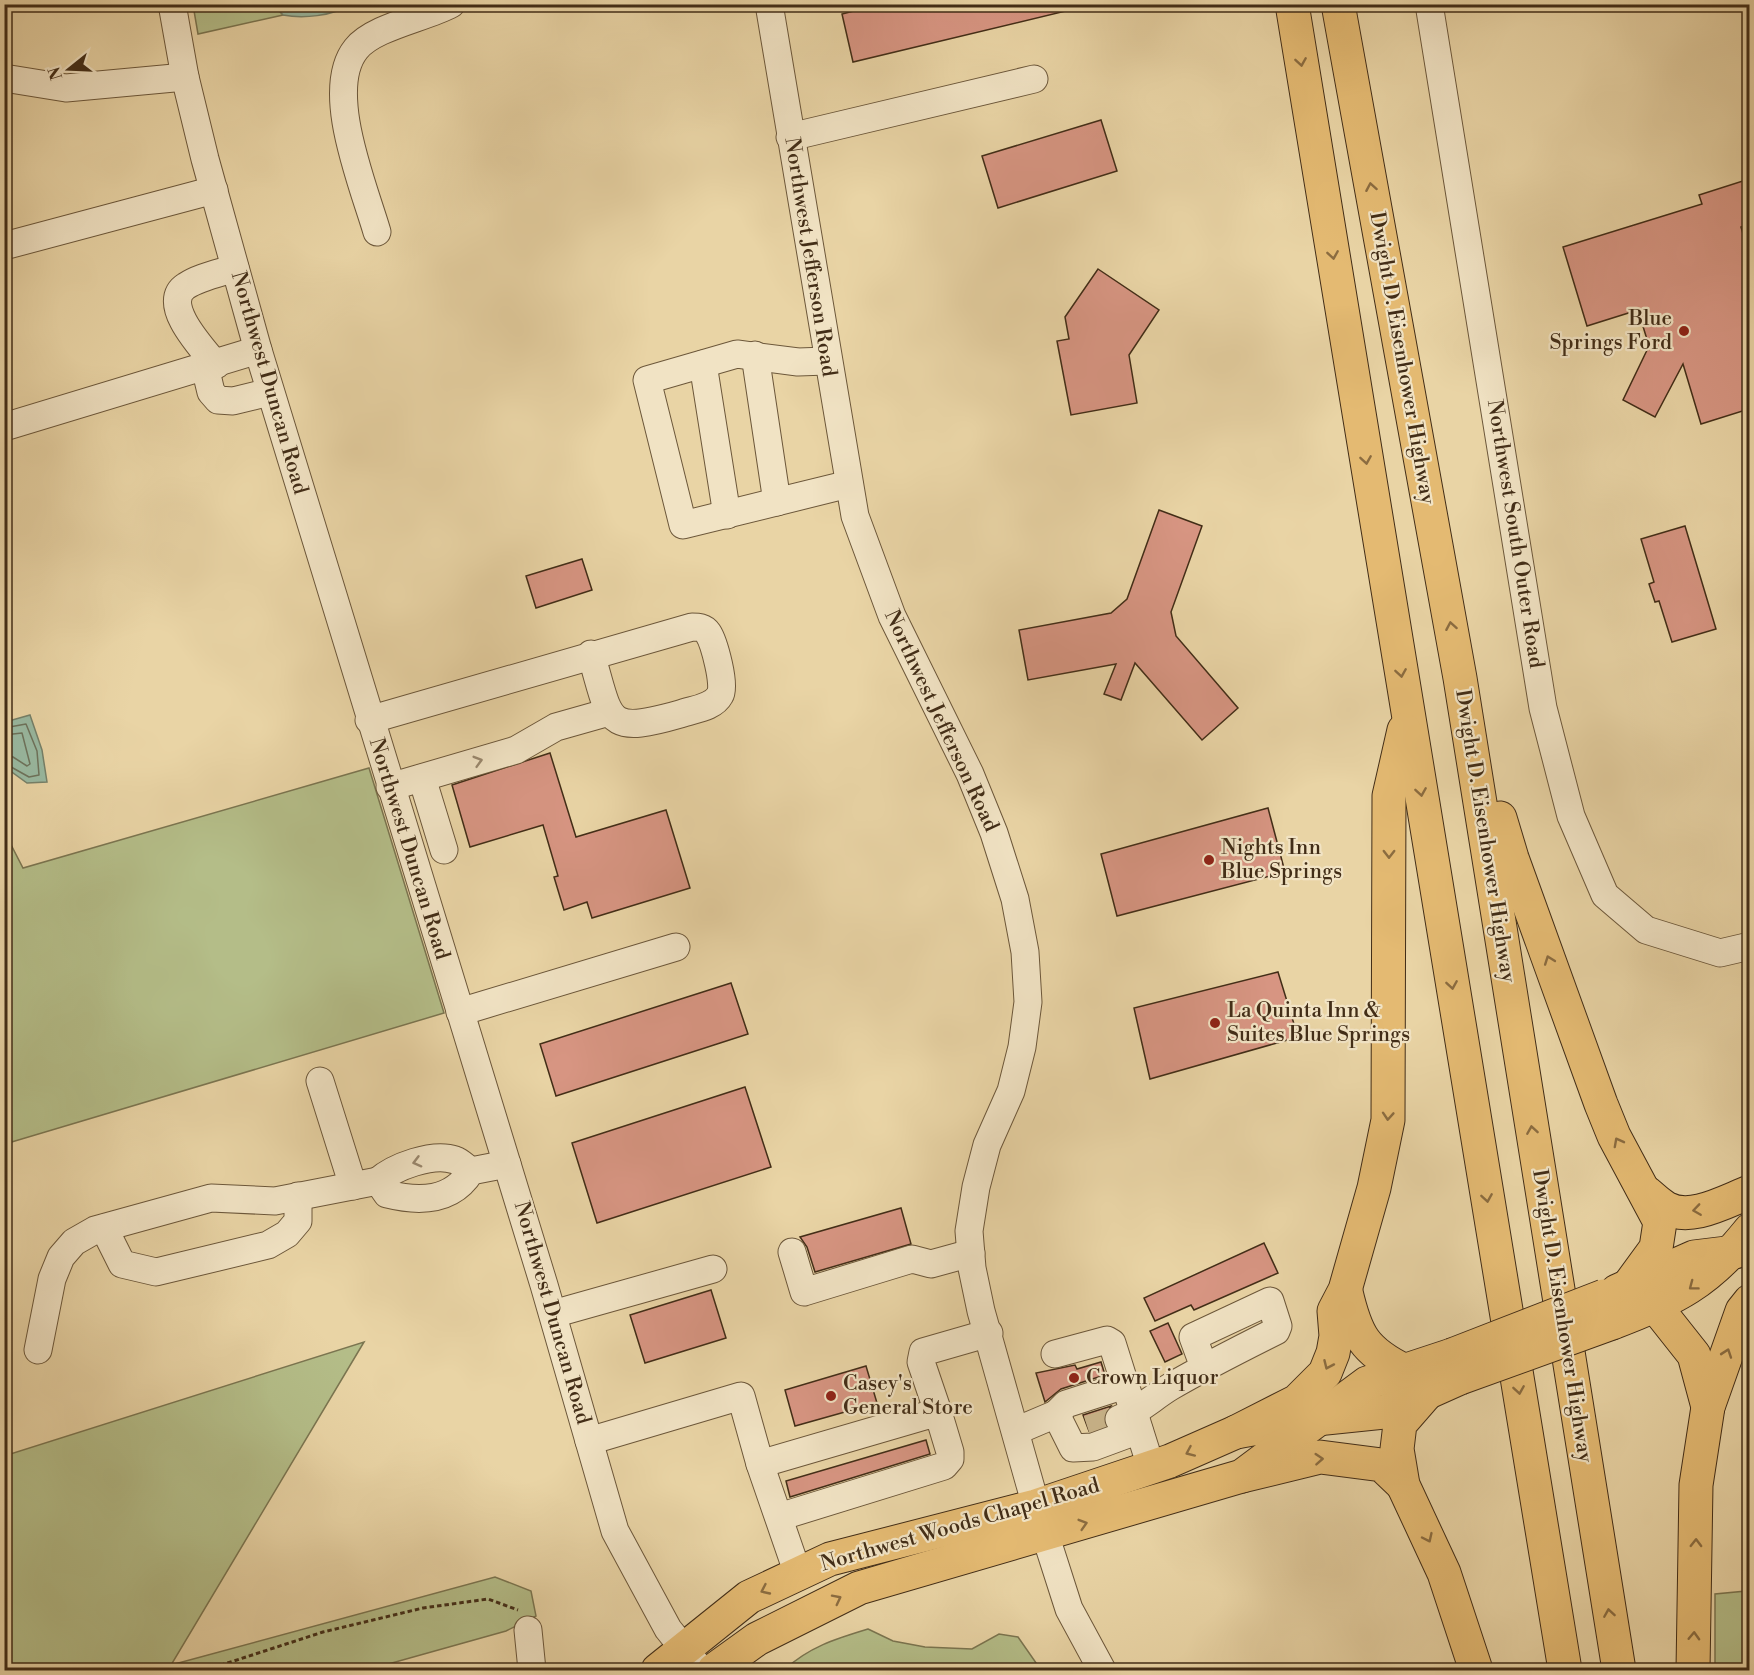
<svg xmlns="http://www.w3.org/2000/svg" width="1754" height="1675" font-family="'Libre Bodoni',serif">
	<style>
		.green { fill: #b4bd88; stroke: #7b7550; stroke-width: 1.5 }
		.water { fill: #99b9a1; stroke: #76816a; stroke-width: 1.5 }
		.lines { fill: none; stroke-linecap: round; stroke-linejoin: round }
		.shore { stroke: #6e735c; stroke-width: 1.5 }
		.building { fill: #d79582; stroke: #422d17; stroke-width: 1.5 }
		.minor-tunnel { stroke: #c8b389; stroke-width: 27; stroke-dasharray: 27 14; stroke-linecap: butt }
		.minor-casing { stroke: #6c573a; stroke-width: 29 }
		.major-casing { stroke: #422d17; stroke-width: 35 }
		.highway-casing { stroke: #422d17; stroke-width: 35 }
		.path { stroke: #422d17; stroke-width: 3; stroke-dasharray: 4.5 3; stroke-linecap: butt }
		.minor { stroke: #f1e3c4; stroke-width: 27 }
		.major { stroke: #e4ba72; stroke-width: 33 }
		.highway { stroke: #e4ba72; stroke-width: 33 }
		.major-bridge-casing { stroke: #422d17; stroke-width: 35; stroke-linecap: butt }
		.major-bridge { stroke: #e4ba72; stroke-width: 33 }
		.oneway { stroke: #8b6c40 }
		.oneway2 { stroke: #9a886e }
		.poi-dot { fill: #8f2418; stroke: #f1e3c4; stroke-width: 2 }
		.labels { text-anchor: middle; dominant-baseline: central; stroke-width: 4.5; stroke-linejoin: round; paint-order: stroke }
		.street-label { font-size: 21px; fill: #422d17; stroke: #f1e3c4 }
		.poi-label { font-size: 21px; fill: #422d17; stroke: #f1e3c4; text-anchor: start }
	</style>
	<rect width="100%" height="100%" fill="#e9d4a5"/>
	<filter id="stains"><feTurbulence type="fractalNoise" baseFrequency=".00333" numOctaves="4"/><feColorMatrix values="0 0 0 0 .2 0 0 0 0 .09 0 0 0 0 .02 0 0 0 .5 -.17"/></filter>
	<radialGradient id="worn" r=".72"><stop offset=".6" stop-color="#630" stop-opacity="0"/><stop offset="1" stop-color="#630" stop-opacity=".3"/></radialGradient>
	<!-- green -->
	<g class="green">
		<polygon points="193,5 274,5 283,15 198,34"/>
		<polygon points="369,768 444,1013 5,1144 5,833 23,868"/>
		<polygon points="364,1342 171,1665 495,1577 531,1591 536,1616 506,1631 367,1670 5,1670 4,1456"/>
		<polygon points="1749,1575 1749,1670 1715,1670 1715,1594 1746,1591 1746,1576"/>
		<path d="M868,1629L893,1641L925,1647L972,1649L999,1634L1018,1637L1041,1670H784C809,1647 835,1639 868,1629Z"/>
	</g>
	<!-- water -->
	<g class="water">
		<path d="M274,5H350C332,16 303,19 283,15Z"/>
		<polygon points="30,715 42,750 47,782 27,783 5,767 5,722"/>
	</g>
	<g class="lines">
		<!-- shore -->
		<g class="shore">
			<polyline points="4,728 26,724 37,751 39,775 29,777 4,763"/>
			<polyline points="4,735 22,733 30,764 27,766 13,757 4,755"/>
		</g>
	</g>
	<!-- building -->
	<g class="building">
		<polygon points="881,4 1069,4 1070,10 853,62 842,14"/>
		<polygon points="1101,120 1117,171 998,208 982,156"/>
		<polygon points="1749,179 1749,225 1741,227 1749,254 1749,409 1701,424 1683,364 1655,417 1623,400 1649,346 1638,310 1587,326 1563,247 1702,204 1699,195"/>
		<polygon points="1098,269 1159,310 1129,355 1137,403 1071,415 1057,341 1069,339 1065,317"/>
		<polygon points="1159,510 1202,526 1171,612 1176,636 1238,708 1202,740 1135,663 1121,700 1104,694 1116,664 1028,680 1019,630 1111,613 1127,599"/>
		<polygon points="1685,526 1716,629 1672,642 1659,601 1655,602 1649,584 1654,582 1641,539"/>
		<polygon points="582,559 592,590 536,608 526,576"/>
		<polygon points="550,753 576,837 666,810 690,888 592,918 587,902 564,910 554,877 558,876 543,825 470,847 452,785"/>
		<polygon points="1268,808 1285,872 1117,916 1101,854"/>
		<polygon points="1278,972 1298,1037 1150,1079 1134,1008"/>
		<polygon points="731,983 748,1034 556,1096 540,1044"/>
		<polygon points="745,1087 771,1167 597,1223 572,1143"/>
		<polygon points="901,1208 911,1244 815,1272 807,1247 800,1237"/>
		<polygon points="1264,1243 1278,1273 1194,1310 1191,1305 1155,1321 1144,1298"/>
		<polygon points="711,1290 726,1338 645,1363 630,1315"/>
		<polygon points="1168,1323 1182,1354 1165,1362 1150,1331"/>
		<polygon points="1101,1362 1105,1375 1061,1389 1045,1402 1036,1373 1075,1365 1077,1369"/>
		<polygon points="866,1366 877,1403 795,1426 785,1390"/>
		<polygon points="1111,1406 1104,1417 1105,1426 1089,1431 1083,1415"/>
		<polygon points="926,1440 930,1454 790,1497 786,1481"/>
	</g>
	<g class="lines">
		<!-- minor-tunnel -->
		<polyline class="minor-tunnel" points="1088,1429 1119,1419"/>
		<!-- minor casing -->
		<g class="minor-casing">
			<g id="minor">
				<polyline points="172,4 185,77 205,159 258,350 544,1285 615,1531 668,1629 701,1670"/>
				<polyline points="769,4 855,516 892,616 970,774 994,833 1015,899 1025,952 1028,1002 1022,1047 1011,1091 987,1145 976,1187 969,1231 972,1268 981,1311 1036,1506 1069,1609 1102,1670"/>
				<polyline points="1429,4 1543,708 1571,816 1605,895 1646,930 1720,953 1750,946"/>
				<polyline points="4,78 66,88 185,77"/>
				<polyline points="790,137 1034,79"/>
				<path d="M377,232C364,187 323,90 356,49C373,27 425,18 451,4"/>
				<polyline points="4,246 214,190"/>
				<polyline points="755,355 777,502"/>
				<polyline points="827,361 798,362 737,354 647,380 683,525 849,484"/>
				<polyline points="703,364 727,515"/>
				<path d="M216,365C203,349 159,303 186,286C199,277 220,273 235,268"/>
				<polyline points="205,367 211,392 218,400 233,401 270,392"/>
				<polyline points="4,427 258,350"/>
				<path d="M369,720L692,627C698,627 704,627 708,633C714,642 726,686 720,695C713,708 694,709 680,714C604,736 611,721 591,654"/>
				<polyline points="422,778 444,850"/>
				<polyline points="390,787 516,750 556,727 609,712"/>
				<polyline points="460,1012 676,947"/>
				<polyline points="320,1081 353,1186"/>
				<path d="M471,1171C452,1202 419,1202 387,1194L378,1181C394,1167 433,1152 455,1160C461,1162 466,1168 471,1171L507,1164"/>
				<polyline points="104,1228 122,1264 156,1272 268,1245 287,1234 298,1221 298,1196"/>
				<polyline points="792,1252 804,1292 912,1259 931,1264 971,1253"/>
				<polyline points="553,1314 713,1269"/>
				<polyline points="38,1350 52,1279 61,1257 74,1242 95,1230 211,1198 275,1201 378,1181"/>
				<polyline points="1055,1354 1107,1340 1112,1343 1151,1467"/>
				<polyline points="938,1412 921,1362 923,1352 989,1333"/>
				<polyline points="1056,1414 1066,1404 1125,1385"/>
				<path d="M1119,1419C1138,1412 1152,1398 1170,1387C1204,1367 1240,1349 1276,1331L1278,1326L1270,1301L1193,1337L1204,1367"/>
				<polyline points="1016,1431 1056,1414 1073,1448 1093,1447 1139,1430"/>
				<polyline points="589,1441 741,1396 760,1464 798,1574"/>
				<polyline points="760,1464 938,1412 950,1452 950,1459 944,1466 779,1517"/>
				<polyline points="528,1630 532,1670"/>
			</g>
		</g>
		<!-- major casing -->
		<g class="major-casing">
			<g id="major">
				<polyline points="1617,1291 1694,1257 1735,1252"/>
				<path d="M1612,1323C1674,1300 1709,1282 1750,1230"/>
				<polyline points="658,1670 749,1597 830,1559 1036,1506 1170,1461 1236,1432 1297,1421 1384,1412 1460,1378"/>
				<polyline points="714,1670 757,1639 859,1588 1242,1476 1367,1383 1452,1355"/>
			</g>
		</g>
		<!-- highway casing -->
		<g class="highway-casing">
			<g id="highway">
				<polyline points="1292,4 1565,1670"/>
				<polyline points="1338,4 1460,678 1619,1670"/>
				<polyline points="1500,818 1512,858 1601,1104 1614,1136 1660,1222 1656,1248 1629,1285"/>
				<path d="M1647,1193C1653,1198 1659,1204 1666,1208C1691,1222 1726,1201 1750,1192"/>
				<path d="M1346,1292C1356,1335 1364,1351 1405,1371"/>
				<polyline points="1656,1307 1694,1355 1708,1407"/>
				<polyline points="1427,1393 1400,1424 1397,1449 1403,1485 1444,1573 1476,1670"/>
				<polyline points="1236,1432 1297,1401 1325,1373 1333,1353 1336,1336 1334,1311 1345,1290 1374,1188 1388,1120 1389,796 1404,730"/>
				<polyline points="1242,1476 1320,1457 1382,1465 1403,1485"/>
				<polyline points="1693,1670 1696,1485 1708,1407 1742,1311 1750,1301"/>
			</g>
		</g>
		<!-- path -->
		<polyline class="path" points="206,1670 323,1632 423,1608 488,1599 518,1610"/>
		<!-- minor -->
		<use href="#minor" class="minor"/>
		<!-- major -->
		<use href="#major" class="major"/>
		<!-- highway -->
		<use href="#highway" class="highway"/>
		<!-- major-bridge casing -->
		<g class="major-bridge-casing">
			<g id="major-bridge">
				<polyline points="1452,1355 1604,1296"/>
				<polyline points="1460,1378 1612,1323"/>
			</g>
		</g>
		<!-- major-bridge -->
		<use href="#major-bridge" class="major-bridge"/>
	</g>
	<!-- one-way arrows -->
	<defs><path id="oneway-chevron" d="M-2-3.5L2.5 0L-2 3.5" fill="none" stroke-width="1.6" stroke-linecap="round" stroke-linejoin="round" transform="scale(1.5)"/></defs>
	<g class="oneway">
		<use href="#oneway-chevron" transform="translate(1301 62) rotate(81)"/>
		<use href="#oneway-chevron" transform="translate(1371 187) rotate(-100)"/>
		<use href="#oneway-chevron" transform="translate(1333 255) rotate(81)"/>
		<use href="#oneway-chevron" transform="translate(1366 460) rotate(81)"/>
		<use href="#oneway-chevron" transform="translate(1451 626) rotate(-100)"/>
		<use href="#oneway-chevron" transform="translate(1401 673) rotate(81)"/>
		<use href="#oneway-chevron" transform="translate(1421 792) rotate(81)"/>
		<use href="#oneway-chevron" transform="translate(1389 854) rotate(90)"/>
		<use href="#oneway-chevron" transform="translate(1549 960) rotate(-110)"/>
		<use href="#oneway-chevron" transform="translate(1452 985) rotate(81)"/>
		<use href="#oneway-chevron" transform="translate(1388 1116) rotate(94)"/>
		<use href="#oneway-chevron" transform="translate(1532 1130) rotate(-99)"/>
		<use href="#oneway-chevron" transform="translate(1618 1142) rotate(-118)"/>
		<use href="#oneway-chevron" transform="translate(1487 1198) rotate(81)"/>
		<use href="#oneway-chevron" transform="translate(1697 1210) rotate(172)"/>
		<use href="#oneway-chevron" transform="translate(1693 1286) rotate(143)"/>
		<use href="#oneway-chevron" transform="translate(1727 1353) rotate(-71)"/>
		<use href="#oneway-chevron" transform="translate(1328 1365) rotate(114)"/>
		<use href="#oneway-chevron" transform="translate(1519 1390) rotate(81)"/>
		<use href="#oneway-chevron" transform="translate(1190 1452) rotate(156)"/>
		<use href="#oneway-chevron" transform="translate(1319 1459) rotate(-4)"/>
		<use href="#oneway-chevron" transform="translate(1083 1524) rotate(-17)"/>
		<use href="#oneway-chevron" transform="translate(1428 1538) rotate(65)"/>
		<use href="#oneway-chevron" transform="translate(1696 1543) rotate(-89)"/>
		<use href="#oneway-chevron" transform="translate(765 1590) rotate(155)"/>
		<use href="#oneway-chevron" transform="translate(837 1599) rotate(-27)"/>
		<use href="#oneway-chevron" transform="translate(1609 1613) rotate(-99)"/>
		<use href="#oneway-chevron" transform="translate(1694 1636) rotate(-88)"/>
	</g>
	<g class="oneway2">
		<use href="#oneway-chevron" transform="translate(478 761) rotate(-16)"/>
		<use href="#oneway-chevron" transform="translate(417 1162) rotate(165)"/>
	</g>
	<!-- markers -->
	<g class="poi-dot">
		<circle cx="1684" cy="331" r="6"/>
		<circle cx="1209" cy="860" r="6"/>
		<circle cx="1215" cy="1023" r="6"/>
		<circle cx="1074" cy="1378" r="6"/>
		<circle cx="831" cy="1396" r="6"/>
	</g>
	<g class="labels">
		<!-- street labels -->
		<g class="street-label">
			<text transform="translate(810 257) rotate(81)">Northwest Jefferson Road</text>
			<text transform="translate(1402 358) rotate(80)">Dwight D. Eisenhower Highway</text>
			<text transform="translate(269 383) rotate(74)">Northwest Duncan Road</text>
			<text transform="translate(1515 534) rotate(81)">Northwest South Outer Road</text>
			<text transform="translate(941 721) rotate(65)">Northwest Jefferson Road</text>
			<text transform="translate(1485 836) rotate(81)">Dwight D. Eisenhower Highway</text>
			<text transform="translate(409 849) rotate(73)">Northwest Duncan Road</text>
			<text transform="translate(552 1313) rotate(74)">Northwest Duncan Road</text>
			<text transform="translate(1562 1316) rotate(81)">Dwight D. Eisenhower Highway</text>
			<text transform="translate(960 1525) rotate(-16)">Northwest Woods Chapel Road</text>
		</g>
		<!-- poi labels -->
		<g class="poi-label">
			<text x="1672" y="319" text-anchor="end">Blue<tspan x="1672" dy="24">Springs Ford</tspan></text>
			<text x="1221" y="848">Nights Inn<tspan x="1221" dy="24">Blue Springs</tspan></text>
			<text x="1227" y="1011">La Quinta Inn &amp;<tspan x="1227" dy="24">Suites Blue Springs</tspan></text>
			<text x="1086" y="1378">Crown Liquor</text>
			<text x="843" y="1384">Casey's<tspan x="843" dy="24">General Store</tspan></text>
		</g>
	</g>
	<!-- margin -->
	<rect width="1754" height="1675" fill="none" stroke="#e9d4a5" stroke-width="24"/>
	<rect x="6" y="6" width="1742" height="1663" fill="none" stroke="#422d17" stroke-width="3"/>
	<rect x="12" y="12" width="1730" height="1651" fill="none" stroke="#422d17" stroke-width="1.5"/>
	<!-- north arrow -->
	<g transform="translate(69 69) rotate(252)" stroke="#f1e3c4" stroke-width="4.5" paint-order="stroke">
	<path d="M0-4.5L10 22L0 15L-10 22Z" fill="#422d17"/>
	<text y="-9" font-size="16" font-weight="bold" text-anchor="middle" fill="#422d17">N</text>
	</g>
	<rect width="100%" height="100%" filter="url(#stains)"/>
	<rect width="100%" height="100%" fill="url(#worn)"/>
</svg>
